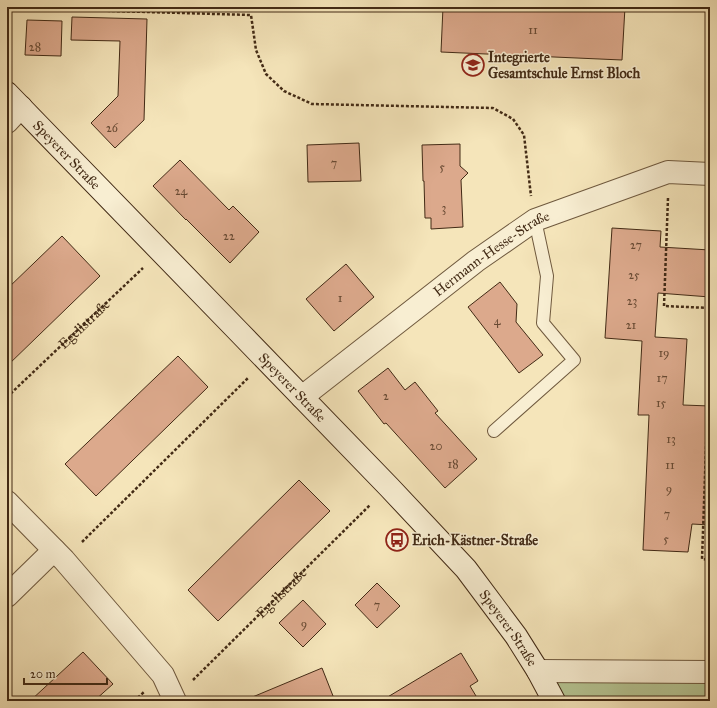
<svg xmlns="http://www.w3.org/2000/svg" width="717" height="708" font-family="'IM FELL Great Primer',serif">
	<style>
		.green { fill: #b6c694; stroke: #7c7854 }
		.building { fill: #dca98c; stroke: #422a15 }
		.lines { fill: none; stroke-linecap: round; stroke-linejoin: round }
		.lane-casing { stroke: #6f593e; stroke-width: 14 }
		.street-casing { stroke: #6f593e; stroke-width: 24 }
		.secondary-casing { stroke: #422a15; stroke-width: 24 }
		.path { stroke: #422a15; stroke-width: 2.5; stroke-dasharray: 3 2; stroke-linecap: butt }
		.lane { stroke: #f8eed2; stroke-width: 12 }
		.street { stroke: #f8eed2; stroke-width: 22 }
		.secondary { stroke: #f8eed2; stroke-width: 22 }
		.labels { text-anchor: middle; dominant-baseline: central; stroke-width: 3; stroke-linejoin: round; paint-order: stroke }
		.number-label { font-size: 12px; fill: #684a33 }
		.poi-label { font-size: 14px; font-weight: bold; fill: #422a15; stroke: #f8eed2; text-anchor: start }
		.street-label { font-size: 14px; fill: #422a15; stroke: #f8eed2 }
	</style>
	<rect width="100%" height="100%" fill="#f5e5ba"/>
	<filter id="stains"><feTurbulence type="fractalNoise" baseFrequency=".005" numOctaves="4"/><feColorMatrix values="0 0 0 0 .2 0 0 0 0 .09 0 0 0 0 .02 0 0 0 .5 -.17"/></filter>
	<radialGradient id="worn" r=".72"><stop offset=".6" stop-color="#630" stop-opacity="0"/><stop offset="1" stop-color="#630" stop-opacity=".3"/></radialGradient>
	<!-- green -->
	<polygon class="green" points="552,678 710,680 709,701 564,701"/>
	<!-- building -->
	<g class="building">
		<polygon points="443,7 625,7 622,60 441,52"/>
		<polygon points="72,17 147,19 144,120 115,148 91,123 118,96 120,41 71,40"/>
		<polygon points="27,20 62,21 61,56 25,55"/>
		<polygon points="359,143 361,181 308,182 307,145"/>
		<polygon points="460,144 460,166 468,173 461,180 463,227 431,229 431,218 425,218 424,181 423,181 422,145"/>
		<polygon points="180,160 229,210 233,206 259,232 230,263 186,219 186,220 153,186"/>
		<polygon points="612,228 661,231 660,247 710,250 710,297 658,293 655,337 687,339 683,405 710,406 710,525 692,524 688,552 643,550 649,415 638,415 642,341 605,338"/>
		<polygon points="62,236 100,276 7,366 7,289"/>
		<polygon points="346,264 374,297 334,331 306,299"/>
		<polygon points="500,282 517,304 516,322 543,355 519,373 468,307"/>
		<polygon points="178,356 208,387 96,496 65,464"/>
		<polygon points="388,368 405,390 415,382 438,411 435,413 477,459 445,488 386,423 384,424 358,391"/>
		<polygon points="299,480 330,511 218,621 188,590"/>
		<polygon points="377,583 400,606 377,628 355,605"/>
		<polygon points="303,600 326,624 303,647 279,623"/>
		<polygon points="83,652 113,684 94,701 30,701"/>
		<polygon points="461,653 478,681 470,686 479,701 381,701"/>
		<polygon points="322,668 335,701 243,701"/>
	</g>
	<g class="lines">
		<!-- lane casing -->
		<g class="lane-casing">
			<polyline id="lane" points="494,431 574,360 543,323 547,276 535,220"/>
		</g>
		<!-- street casing -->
		<g class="street-casing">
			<g id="street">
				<polyline points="7,122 21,107"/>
				<path id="s3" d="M302,397L476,261L535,220L668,172L710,174"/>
				<polyline points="7,502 64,560 163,675 175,701"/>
				<polyline points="7,596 54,550"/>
				<polyline points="538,671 710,672"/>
			</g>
		</g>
		<!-- secondary casing -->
		<g class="secondary-casing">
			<g id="secondary">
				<path id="s4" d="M7,93L239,332L389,487L466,569L516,636L538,671L554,701"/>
			</g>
		</g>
		<!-- path -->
		<g class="path">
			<polyline points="7,8 251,15 256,50 266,74 284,91 312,104 493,108 513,119 524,135 531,196"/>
			<polyline points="668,198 664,306 710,308"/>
			<polyline points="710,336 702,559 710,560"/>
			<path id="s1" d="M7,397L143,268"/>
			<polyline points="82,542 249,377"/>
			<path id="s2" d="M193,680L370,505"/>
			<polyline points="134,701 144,692"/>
		</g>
		<!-- lane -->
		<use href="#lane" class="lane"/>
		<!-- street -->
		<use href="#street" class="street"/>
		<!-- secondary -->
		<use href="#secondary" class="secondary"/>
	</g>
	<!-- icons -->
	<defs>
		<g id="school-ring" transform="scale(1.15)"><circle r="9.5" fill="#f8eed2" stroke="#8f2418" stroke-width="1.5"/><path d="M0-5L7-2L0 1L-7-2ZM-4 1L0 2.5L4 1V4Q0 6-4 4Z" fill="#8f2418"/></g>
		<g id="bus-ring" transform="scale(1.15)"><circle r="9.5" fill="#f8eed2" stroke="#8f2418" stroke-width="1.5"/><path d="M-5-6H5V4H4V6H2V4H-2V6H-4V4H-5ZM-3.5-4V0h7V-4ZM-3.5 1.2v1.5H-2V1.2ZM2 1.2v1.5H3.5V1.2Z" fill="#8f2418"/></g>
	</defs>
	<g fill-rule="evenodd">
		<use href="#school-ring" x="473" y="65"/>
		<use href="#bus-ring" x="397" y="540"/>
	</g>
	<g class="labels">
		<!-- number labels -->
		<g class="number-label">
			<text x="533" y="30">11</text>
			<text x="35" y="47">28</text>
			<text x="112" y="128">26</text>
			<text x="334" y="163">7</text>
			<text x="442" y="167">5</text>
			<text x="181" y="191">24</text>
			<text x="444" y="208">3</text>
			<text x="229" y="236">22</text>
			<text x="636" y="245">27</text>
			<text x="634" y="275">25</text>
			<text x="340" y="298">1</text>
			<text x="632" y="301">23</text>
			<text x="497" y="321">4</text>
			<text x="631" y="325">21</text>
			<text x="664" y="353">19</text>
			<text x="662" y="378">17</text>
			<text x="386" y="396">2</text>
			<text x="661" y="403">15</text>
			<text x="671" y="439">13</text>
			<text x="436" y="446">20</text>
			<text x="453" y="464">18</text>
			<text x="670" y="465">11</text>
			<text x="669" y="489">9</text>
			<text x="667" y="514">7</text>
			<text x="666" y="539">5</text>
			<text x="377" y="605">7</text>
			<text x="304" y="624">9</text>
		</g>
		<!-- poi labels -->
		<g class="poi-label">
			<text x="488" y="57">Integrierte<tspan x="488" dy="16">Gesamtschule Ernst Bloch</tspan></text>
			<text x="412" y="540">Erich-Kästner-Straße</text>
		</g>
		<!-- street labels -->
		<g class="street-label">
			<text stroke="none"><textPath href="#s4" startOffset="86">Speyerer Straße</textPath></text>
			<text stroke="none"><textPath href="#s3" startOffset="238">Hermann-Hesse-Straße</textPath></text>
			<text stroke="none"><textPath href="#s1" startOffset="106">Egellstraße</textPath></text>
			<text stroke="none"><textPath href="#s4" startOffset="410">Speyerer Straße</textPath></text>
			<text stroke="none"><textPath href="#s2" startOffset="124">Egellstraße</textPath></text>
			<text stroke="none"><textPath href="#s4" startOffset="734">Speyerer Straße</textPath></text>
		</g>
	</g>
	<!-- margin -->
	<rect width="717" height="708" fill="none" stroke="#f5e5ba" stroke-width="24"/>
	<rect x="8" y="8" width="701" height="692" fill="none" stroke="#422a15" stroke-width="2"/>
	<rect x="12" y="12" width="693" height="684" fill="none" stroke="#422a15"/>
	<!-- scale -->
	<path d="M24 678v6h83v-6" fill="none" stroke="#422a15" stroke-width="2"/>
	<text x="30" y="678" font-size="12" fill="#422a15" stroke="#f8eed2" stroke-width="3" paint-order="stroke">20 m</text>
	<rect width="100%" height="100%" filter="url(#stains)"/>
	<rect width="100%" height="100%" fill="url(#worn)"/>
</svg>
